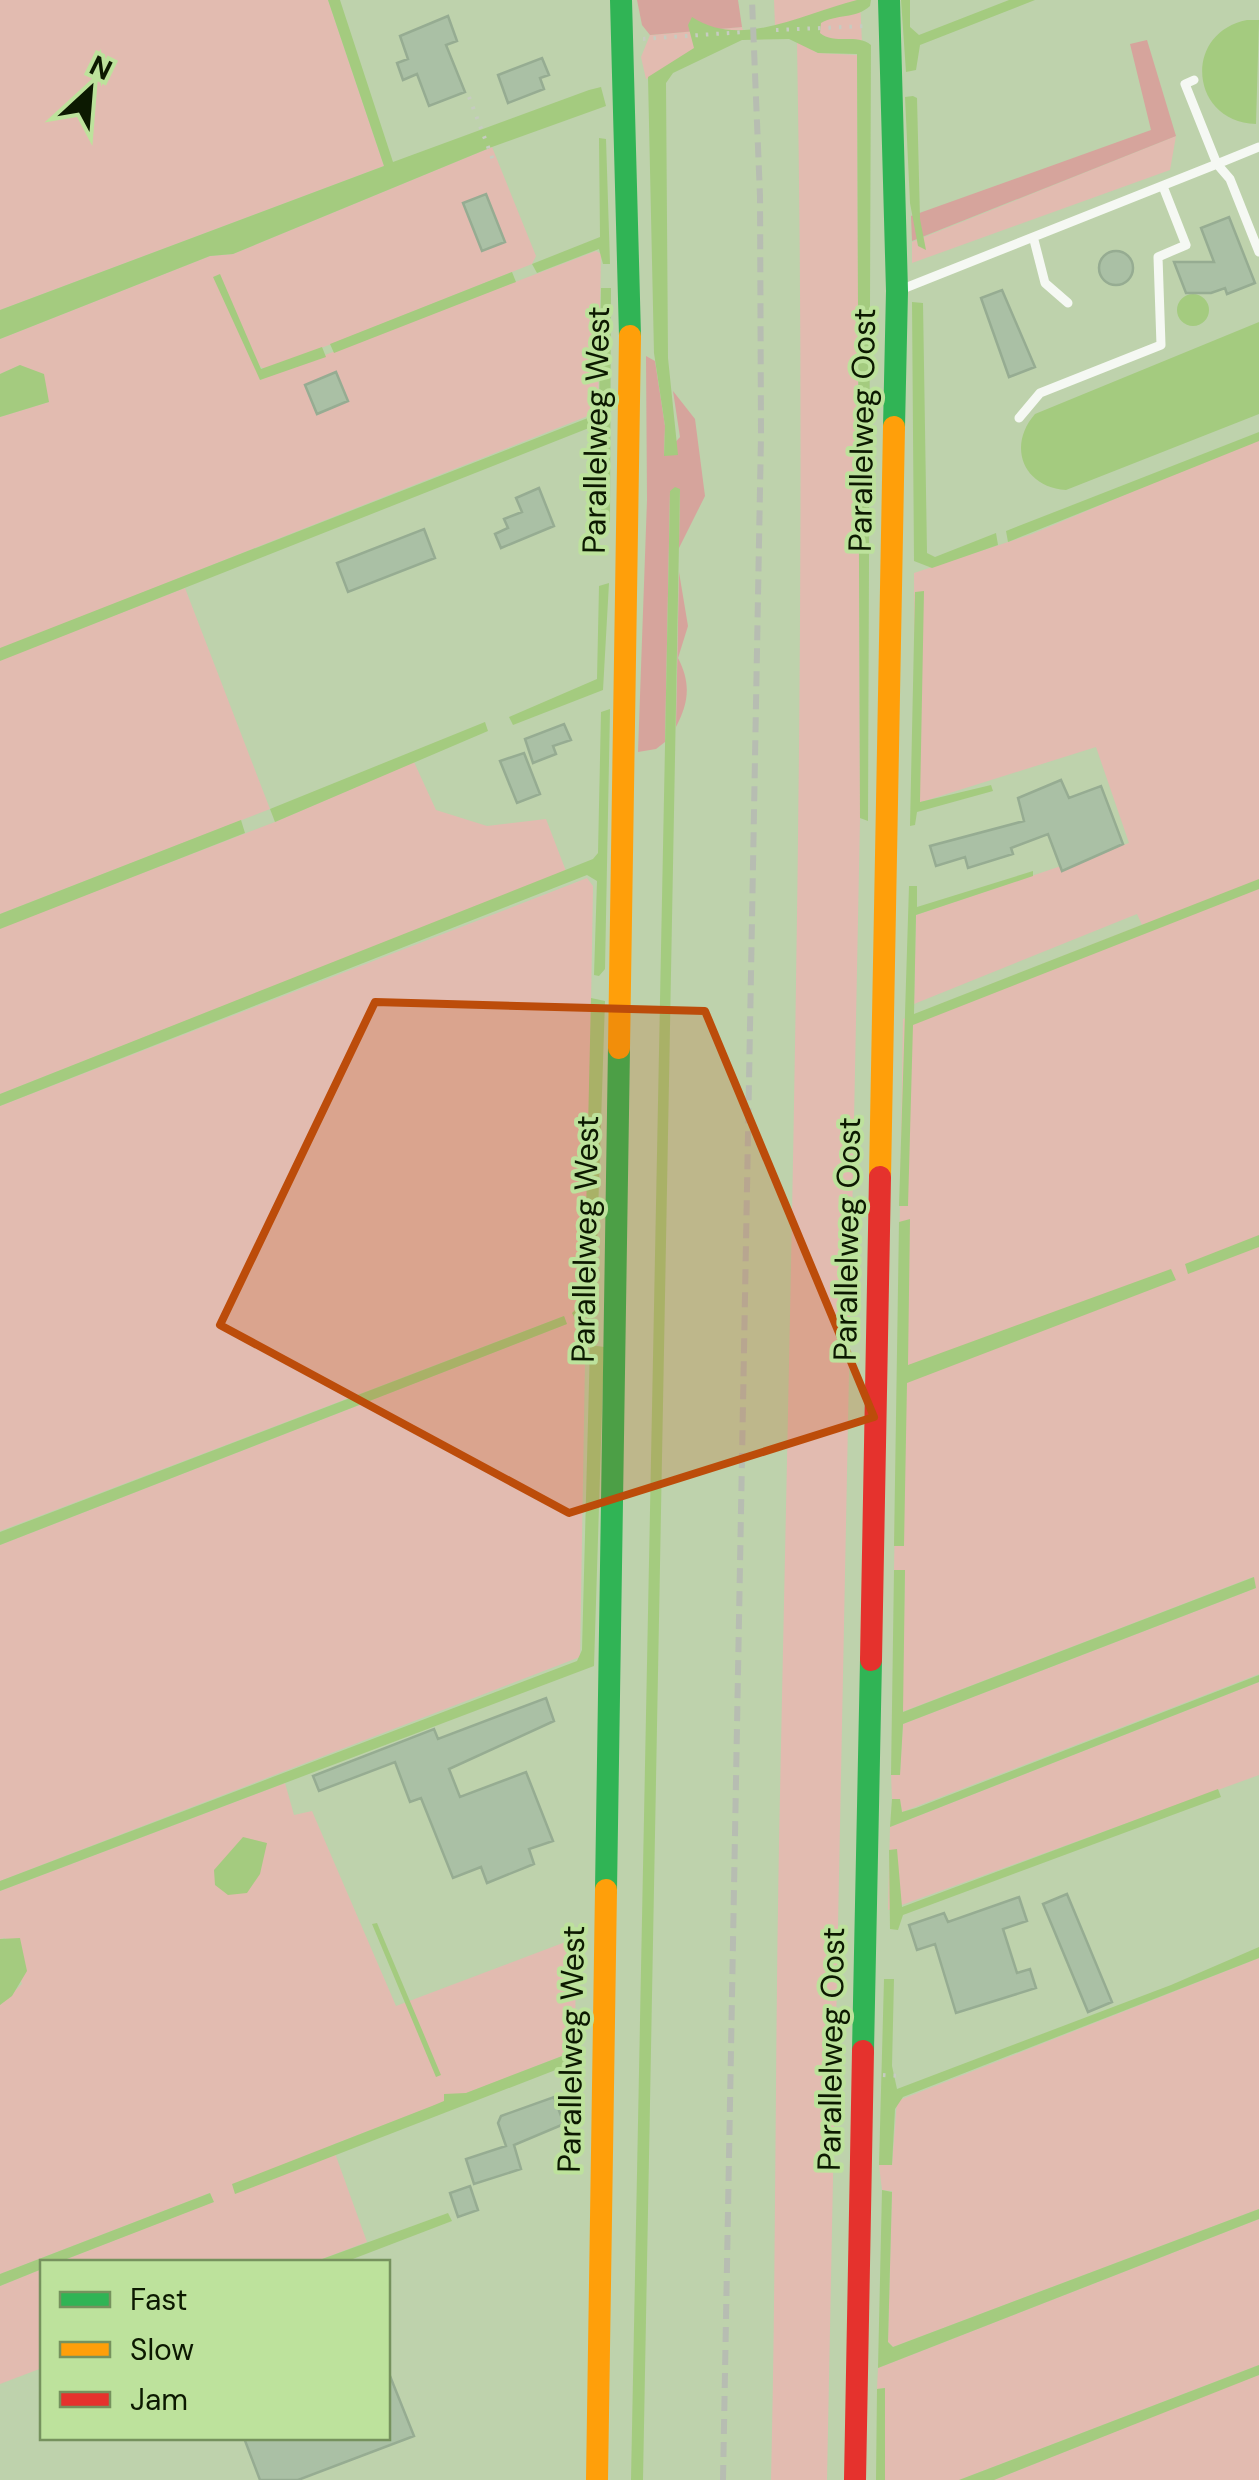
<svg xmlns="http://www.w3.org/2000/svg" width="1259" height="2480" viewBox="0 0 1259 2480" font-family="'DM Sans',sans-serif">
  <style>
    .green { fill: #e2bbb0 }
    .forest { fill: #d6a49c }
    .water { fill: #a4cb7f }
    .building { fill: #aac0a5; stroke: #96ac92; stroke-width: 2.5 }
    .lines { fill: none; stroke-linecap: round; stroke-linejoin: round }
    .path { stroke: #c6ccc0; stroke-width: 4; stroke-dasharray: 2.5 8; stroke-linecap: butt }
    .lane { stroke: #f5f8f3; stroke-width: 9 }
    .fast { stroke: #30b455; stroke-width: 22 }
    .slow { stroke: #ff9f0a; stroke-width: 22 }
    .jam { stroke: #e5322d; stroke-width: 22 }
    .rail { stroke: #b7bdb2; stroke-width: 6; stroke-dasharray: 15 8; stroke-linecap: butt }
    .marked { fill: #bc4c0a; fill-opacity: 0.2; stroke: #bc4c0a; stroke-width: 8; stroke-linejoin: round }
    .labels { text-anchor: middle; stroke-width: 8; stroke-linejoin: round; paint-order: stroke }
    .street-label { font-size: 32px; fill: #0c1901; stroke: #bde29c }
  </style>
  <rect width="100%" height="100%" fill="#bed2ac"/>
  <path class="green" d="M0,0H328L384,166L0,310Z
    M774,0H860L862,43L820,44L775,26Z
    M742,27L744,35L646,79L641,57L650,35Z
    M797,42L818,53L857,55L860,819L827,2480H771C776,2268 775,2055 779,1843C791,1243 808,643 797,42Z
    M1176,136L1170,170L912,263V242Z
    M492,147L536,256L532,264L266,370L258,365L220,275L260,380L596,251L601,254L598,412L0,649V417L49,402L20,365L0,374V339L210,256L233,254Z
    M1259,438V1674L902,1812L900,1800L892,1799L891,1775L900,1774L903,1724L1256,1588L1253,1577L902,1712L905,1570H894L903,1019L1147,923L1142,925L1137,914L914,1004L916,915L1129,843L1096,747L915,804L914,573L1032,534Z
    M185,588L270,809L0,914V660Z
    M414,762L436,810L487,826L546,819L566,871L0,1094V928L275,822Z
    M587,878L593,886L580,1657L0,1881V1545L567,1324L564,1316L0,1531V1106Z
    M1259,1682V1775L888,1910L890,1827Z
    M285,1783L294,1815L312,1811L396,2006L576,1938L575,2051L332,2145L367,2242L314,2262H59L213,2202L210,2193L0,2274V2005L22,1984L5,1938L0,1939V1891Z
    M1259,1958V2209L893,2347L888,2342L892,2191L882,2190L879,2165H892L897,2101Z
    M1259,2219V2365L959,2480H885V2388L877,2389L878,2368Z
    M42,2269V2368L0,2384V2286Z
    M1259,2375V2480H994L1226,2387Z"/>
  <path class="forest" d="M637,0H738L742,27L650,35L642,25Z
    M1147,40L1176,136L912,241L911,216L1151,130L1130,44Z
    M646,356L655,361L665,426L664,455L680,437L673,391L695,419L705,496L679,548L680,489L670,491L665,742L656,749L638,752L647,500Z
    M679,572L688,626L678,658C691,683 689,702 676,727Z"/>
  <path class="water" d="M328,0H340L393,162L589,90L601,87L606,106L492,147L233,254L210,256L0,339V310L384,166Z
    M857,0H871L870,6C856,19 836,14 821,23L820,33C834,45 857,33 871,45L868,821L860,818L857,54L818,53L789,39L742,40L673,73L666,83L668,358L678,455L664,456L665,426L654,353L648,77L694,48L688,25L692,17C741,50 807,12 857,0Z
    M901,0H910V27L919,35L1009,0H1035L920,45L916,70L906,72Z
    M1247,20H1259L1256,124C1190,122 1182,33 1247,20Z
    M913,96L917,98L920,219L926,250L918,246L910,203L905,97Z
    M599,138L606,139L610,264H603L599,249L537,273L532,264L600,237Z
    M512,272L516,282L334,353L330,344Z
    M220,274L261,369L322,347L326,357L260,380L213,277Z
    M601,288H611L610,522L601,525V430L594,426L0,661V648L593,416L599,406Z
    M1177 310a16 16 0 1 1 32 0a16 16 0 1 1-32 0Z
    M912,302L923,303L927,553L935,557L996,533L998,545L932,568L914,561Z
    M1259,322V414L1066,490C1023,487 1007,446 1035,414Z
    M20,365L44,374L49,402L0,417V374Z
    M1259,432V441L1008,542L1006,531Z
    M675,487L680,489L643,2480H631L670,491Z
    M609,583L603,690L513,725L509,717L597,679L599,586Z
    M924,591L920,802L991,785L993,791L917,812L915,825L910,826L915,592Z
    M610,709L605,969L599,976L594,975L597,881L587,875L0,1106V1094L593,859L598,853L601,712Z
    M485,722L488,731L275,822L270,809Z
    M241,820L245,833L0,929V914Z
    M1033,871V876L916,915L914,1014L1259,879V889L913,1025L908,1206H899L909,886H917V907Z
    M591,998L605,1001L595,1305L593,1313L576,1321L572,1313L584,1301Z
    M910,1219L908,1365L1171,1269L1176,1280L907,1383L904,1546H894L899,1222Z
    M1259,1235V1247L1188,1274L1185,1264Z
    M564,1316L567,1324L0,1545V1532Z
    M590,1345L604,1347L594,1666L0,1891V1881L577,1661L582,1650Z
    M894,1570H905L903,1712L1254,1577L1256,1588L903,1724L900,1775H891Z
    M1259,1675V1682L890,1827L892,1799H900L902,1812L916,1808Z
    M1218,1789L1221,1797L903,1915L898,1930L890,1929L889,1850L897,1849L902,1907Z
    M243,1837L267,1843L260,1874L247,1893L228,1895L215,1885L214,1870Z
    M377,1923L441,2075L436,2077L372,1924Z
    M20,1938L27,1971L12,1996L0,2005V1939Z
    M1259,1947V1958L903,2097L895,2109L892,2165H879L884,1979H894L892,2066L897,2089L1171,1985Z
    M570,2053L571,2064L235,2194L232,2184L432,2106L444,2101V2094L466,2093Z
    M882,2190L892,2192L888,2342L893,2347L1259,2209V2219L878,2368Z
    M210,2193L214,2202L59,2262H42V2269L0,2286V2274Z
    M448,2213L452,2221L345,2262H314Z
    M1259,2365V2375L994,2480H959Z
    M885,2388V2480H876L877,2389Z"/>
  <path class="building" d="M448,16L457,41L446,45L465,92L429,106L417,74L403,80L397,63L408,59L400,36Z
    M542,58L549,75L540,78L544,89L508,103L498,75Z
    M486,194L505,242L482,251L463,203Z
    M1229,217L1255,283L1227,294L1225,288L1211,293H1186L1174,262H1214L1201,228Z
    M1099 268a17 17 0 1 1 34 0a17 17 0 1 1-34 0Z
    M1002,290L1035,367L1009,377L981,298Z
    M336,372L348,401L317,414L305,385Z
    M539,488L554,526L501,548L495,534L508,528L504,519L522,512L516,498Z
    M424,529L435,558L348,592L337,563Z
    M564,724L571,740L553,746L556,754L533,763L525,739Z
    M524,753L540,794L517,803L500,761Z
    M1061,780L1069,798L1101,786L1123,844L1062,871L1048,834L1011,848L1013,854L968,868L965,857L936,866L930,846L1024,821L1018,798Z
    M546,1698L554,1721L449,1769L460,1797L526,1772L553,1841L529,1849L534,1864L487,1883L481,1867L453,1878L421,1798L410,1802L395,1762L319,1791L313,1776L434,1729L438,1739Z
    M1067,1894L1112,2002L1088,2012L1043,1904Z
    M1019,1897L1027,1921L1003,1929L1017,1973L1030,1969L1036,1988L956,2013L935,1944L917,1950L909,1925L944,1913L948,1922Z
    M554,2097L564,2124L514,2145L521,2169L474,2184L466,2159L506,2146L498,2123L501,2116Z
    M470,2186L478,2210L458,2217L450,2193Z
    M388,2371L414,2436L298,2480H260L244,2438H388Z"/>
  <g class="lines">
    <path class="path" d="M776,30L866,26
      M643,39L743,32
      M469,97L495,165
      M883,2075L902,2076"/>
    <path class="lane" d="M1259,147L1217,164L1230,179L1259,252
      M1034,240L1045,283L1068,303
      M900,290L1217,164L1185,84L1194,80
      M1019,418L1040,393L1161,345L1158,257L1186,245L1164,189"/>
    <path class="fast" d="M621,0L630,336
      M889,0L897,291L894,427
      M606,1890L619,1048
      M863,2051L871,1660"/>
    <path class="slow" d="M619,1048L630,336
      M880,1177L894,427
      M597,2480L606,1890"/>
    <path class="jam" d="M871,1660L880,1177
      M855,2480L863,2051"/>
    <path class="rail" d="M723,2480L761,435L760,196L752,0"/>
  </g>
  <path class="marked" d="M375,1002L705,1011L874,1417L569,1513L220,1325Z"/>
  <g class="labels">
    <g class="street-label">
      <text transform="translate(596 430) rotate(-89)" y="11">Parallelweg West</text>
      <text transform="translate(862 430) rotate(-89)" y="11">Parallelweg Oost</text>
      <text transform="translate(585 1239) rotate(-89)" y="11">Parallelweg West</text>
      <text transform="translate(847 1239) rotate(-89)" y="11">Parallelweg Oost</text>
      <text transform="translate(571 2049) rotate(-89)" y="11">Parallelweg West</text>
      <text transform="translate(831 2049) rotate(-89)" y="11">Parallelweg Oost</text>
    </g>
  </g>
  <rect x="40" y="2260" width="350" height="180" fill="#bde29c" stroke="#76925e" stroke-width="2.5"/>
  <rect x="60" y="2292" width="50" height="15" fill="#30b455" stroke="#76925e" stroke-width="2.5"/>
  <text x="130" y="2310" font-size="30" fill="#0c1901">Fast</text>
  <rect x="60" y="2342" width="50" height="15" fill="#ff9f0a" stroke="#76925e" stroke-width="2.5"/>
  <text x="130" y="2360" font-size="30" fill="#0c1901">Slow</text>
  <rect x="60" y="2392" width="50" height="15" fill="#e5322d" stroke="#76925e" stroke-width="2.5"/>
  <text x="130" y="2410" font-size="30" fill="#0c1901">Jam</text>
  <g transform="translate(90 90) rotate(26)" stroke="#bde29c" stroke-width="8" paint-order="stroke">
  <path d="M0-8L18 38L0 25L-18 38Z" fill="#0c1901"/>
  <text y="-15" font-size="28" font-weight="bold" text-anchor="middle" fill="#0c1901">N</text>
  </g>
</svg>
